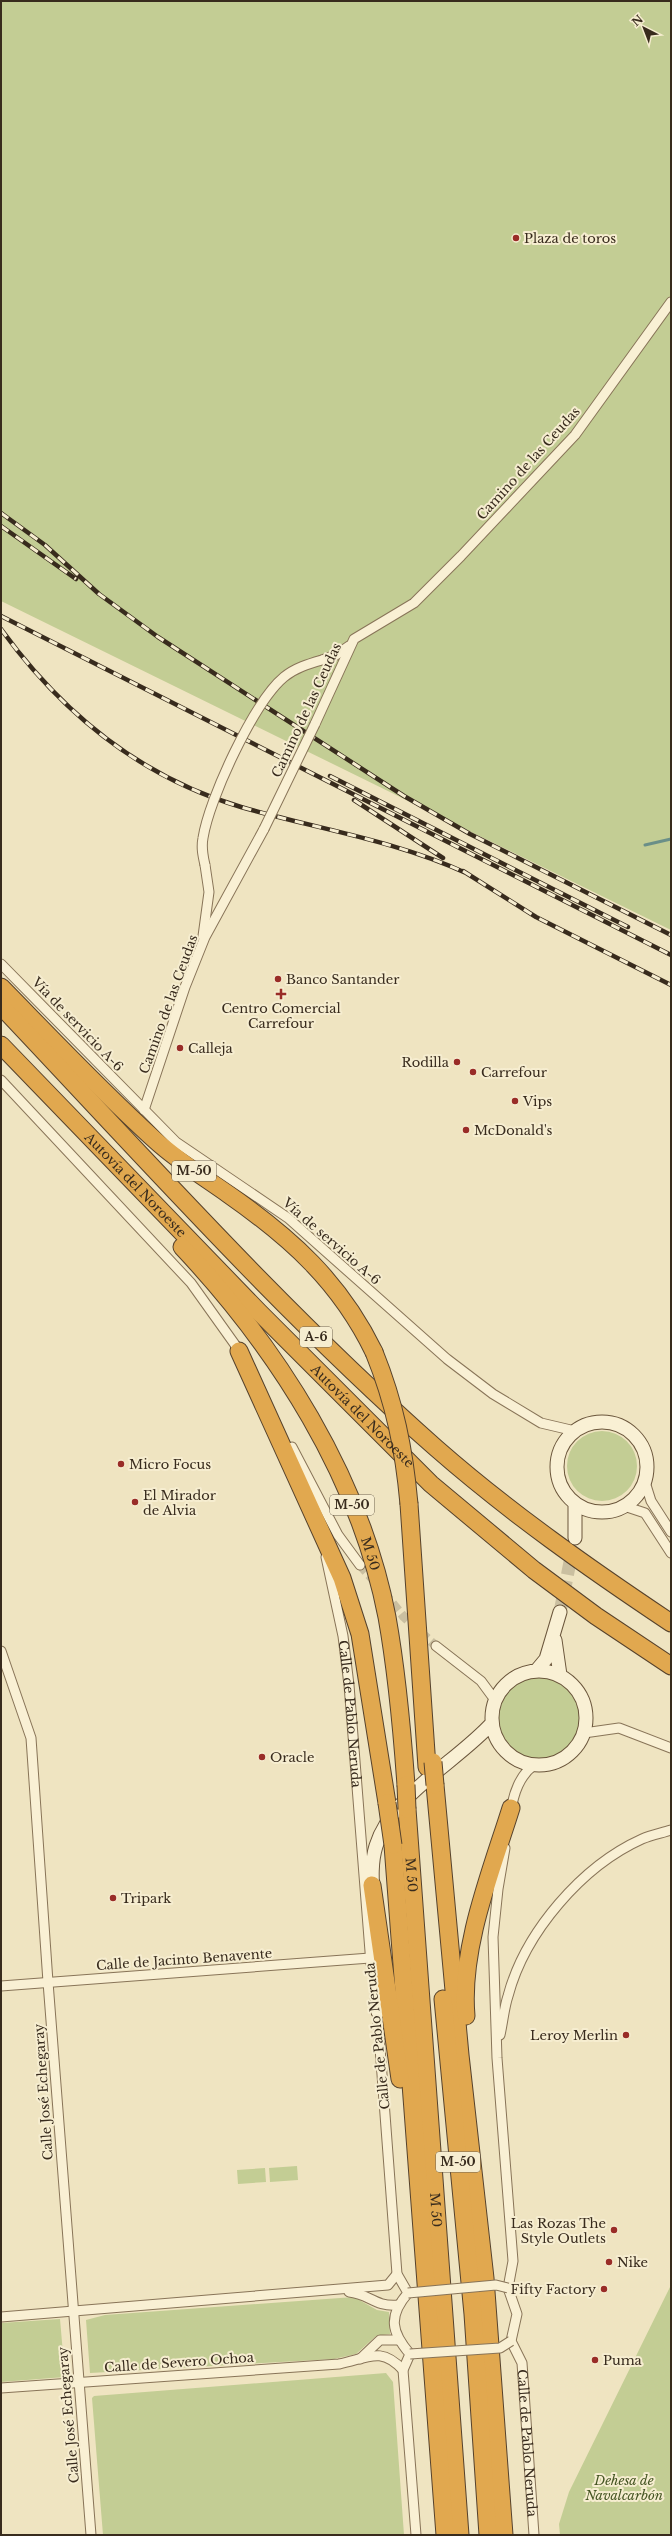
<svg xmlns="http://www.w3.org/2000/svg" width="672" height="2536" viewBox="0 0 672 2536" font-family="'Libre Baskerville',serif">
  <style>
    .green { fill: #c3cd94 }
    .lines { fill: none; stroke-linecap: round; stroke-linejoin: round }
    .stream { stroke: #6a8f88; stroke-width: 3 }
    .street-tunnel { stroke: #cabfa0; stroke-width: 9; stroke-dasharray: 9 4.5; stroke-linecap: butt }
    .secondary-tunnel { stroke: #cabfa0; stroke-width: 13; stroke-dasharray: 13 6; stroke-linecap: butt }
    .street-casing { stroke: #887458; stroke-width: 11 }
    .secondary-casing { stroke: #6a553b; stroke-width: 15 }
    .highway-casing { stroke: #56422c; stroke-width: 19 }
    .street { stroke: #f9f0d4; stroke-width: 9 }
    .secondary { stroke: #f9f0d4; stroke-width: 13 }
    .highway { stroke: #e1a84f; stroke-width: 17 }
    .rail-casing { stroke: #382b1d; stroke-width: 4.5 }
    .rail { stroke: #f6edd0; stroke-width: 3; stroke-dasharray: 9; stroke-linecap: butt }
    .street-bridge-casing { stroke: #887458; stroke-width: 11; stroke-linecap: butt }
    .highway-bridge-casing { stroke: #56422c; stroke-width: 19; stroke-linecap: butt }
    .street-bridge { stroke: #f9f0d4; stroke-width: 9 }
    .highway-bridge { stroke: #e1a84f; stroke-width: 17 }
    .poi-dot { fill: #992c27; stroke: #f6edd0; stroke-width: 1.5 }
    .labels { text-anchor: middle; stroke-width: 4; stroke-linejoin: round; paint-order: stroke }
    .shield { fill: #f6edd0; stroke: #716553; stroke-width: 1 }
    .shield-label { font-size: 12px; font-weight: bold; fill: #382b1d }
    .poi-label { font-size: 13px; fill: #382b1d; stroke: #f6edd0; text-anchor: start }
    .street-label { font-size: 13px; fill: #382b1d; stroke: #f6edd0 }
    .park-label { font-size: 13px; font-style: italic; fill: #455523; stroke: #f6edd0 }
  </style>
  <rect width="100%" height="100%" fill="#efe4c1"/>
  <path class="green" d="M1,1H671V930L1,601Z
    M567 1466a35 35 0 1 1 70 0a35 35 0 1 1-70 0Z
    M499 1718a41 41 0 1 1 82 0a41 41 0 1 1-82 0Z
    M297,2166L298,2180L270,2182L269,2168Z
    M265,2168L266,2182L238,2184L237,2170Z
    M671,2285V2535H560L559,2524L569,2492Z
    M354,2297L377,2310L389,2312L390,2334L376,2336L356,2354L334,2359L90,2373L86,2320L105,2315Z
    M60,2319L65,2377L1,2382V2323Z
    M386,2373L393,2382L404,2535H103L92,2398L94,2396Z"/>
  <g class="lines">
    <path class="stream" d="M645,845L671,839"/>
    <path class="street-tunnel" d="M360,1565L375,1582
      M384,1593L404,1617L436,1646"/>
    <path class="secondary-tunnel" d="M560,1612L573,1547"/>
    <defs>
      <g id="street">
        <path d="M322,660L336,655L349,646"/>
        <path d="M315,724L354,639L414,603L461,556L575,435L671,302"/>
        <path d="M203,936L209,892L205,865"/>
        <path d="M1,964L176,1142L288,1218L447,1359L493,1394L541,1423L575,1431"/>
        <path d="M1,1080L191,1283L241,1353"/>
        <path d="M144,1110L185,987L205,937L264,829"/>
        <path d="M292,1447L338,1535L360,1565"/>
        <path d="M645,1482L651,1501L671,1532"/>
        <path d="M624,1506L645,1513L671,1553"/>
        <path id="s1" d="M326,1557L343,1636L349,1685L371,1964"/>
        <path d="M436,1646L481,1681L495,1700"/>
        <path d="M1,1651L31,1738L48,1982L91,2535"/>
        <path d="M584,1733L619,1728L671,1748"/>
        <path d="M511,1812C513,1794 520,1775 534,1765"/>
        <path id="s2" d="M505,1848L498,1889L493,1937L497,2058L513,2261L508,2288L517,2314L511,2341L522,2363L534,2535"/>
        <path d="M1,1986L370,1958"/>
        <path d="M377,2008L397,2274L408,2293C388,2316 391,2332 410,2354L403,2370L416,2535"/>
        <path d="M500,2035C503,2022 504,2008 508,1996C525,1932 582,1866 642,1839C651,1835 662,1833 671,1830"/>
        <path d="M349,2292C370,2294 374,2307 398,2305"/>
        <path d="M1,2317L388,2285L397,2274"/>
        <path d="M360,2359L380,2340H398"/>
        <path d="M1,2388L339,2364C368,2358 381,2346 403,2370"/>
      </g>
      <path id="secondary" d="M557 1467a45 45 0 1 1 90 0a45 45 0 1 1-90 0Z
        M575,1538V1503
        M555,1640L560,1675
        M492 1718a47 47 0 1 1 94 0a47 47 0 1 1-94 0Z
        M536,1671L546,1659L560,1612
        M373,1895C372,1879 371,1862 376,1846C392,1794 457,1762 492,1723
        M375,1956L378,2012"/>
      <g id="highway">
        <path d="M1,987C51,1038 102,1092 155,1140C178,1161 204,1177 228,1194C291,1238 340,1282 374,1352"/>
        <path d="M1,1006C143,1156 281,1311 436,1448C509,1512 590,1569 671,1623"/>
        <path id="s3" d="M1,1045L259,1312L431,1484L534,1570L596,1616L671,1666"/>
        <path id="s4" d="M182,1247C278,1349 360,1477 387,1617C397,1673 402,1729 406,1785"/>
        <path d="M239,1351L342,1578L360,1634L387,1803"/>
        <path d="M409,1504L427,1767"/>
        <path d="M435,1785L460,2055L485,2278L504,2535"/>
        <path id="s5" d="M407,1809L460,2535"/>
        <path d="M393,1845L445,2535"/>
        <path d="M372,1885L400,2079"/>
        <path d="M443,1999L473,2314L488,2535"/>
        <path d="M466,2016C460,1948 491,1872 511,1808"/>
      </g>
    </defs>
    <use href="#street" class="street-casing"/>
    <use href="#secondary" class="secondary-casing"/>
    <use href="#highway" class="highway-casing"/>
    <use href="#street" class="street"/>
    <use href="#secondary" class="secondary"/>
    <use href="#highway" class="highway"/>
    <defs>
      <path id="rail" d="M1,513L45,545L99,594L158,637L404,796L470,834L671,935
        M1,526L76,579
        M1,616L671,955
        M1,629C62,713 140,777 241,807C317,829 394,840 466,873
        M330,776L628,927
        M354,800L443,858
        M463,871L536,917L671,985"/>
    </defs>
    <use href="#rail" class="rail-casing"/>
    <use href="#rail" class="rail"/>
    <defs>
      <path id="street-bridge" d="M264,829L315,724
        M205,865C203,856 201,848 203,838C209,799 254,702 284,677C295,668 308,664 322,660
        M408,2293L496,2285L508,2288
        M410,2354L500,2348L511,2341"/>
      <path id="highway-bridge" d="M374,1352C395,1404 404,1449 409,1504
        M433,1762L435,1785
        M406,1785L407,1809
        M387,1803L393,1845"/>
    </defs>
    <use href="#street-bridge" class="street-bridge-casing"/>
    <use href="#highway-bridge" class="highway-bridge-casing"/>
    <use href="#street-bridge" class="street-bridge"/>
    <use href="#highway-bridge" class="highway-bridge"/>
  </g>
  <g class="poi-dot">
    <circle cx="516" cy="238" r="4"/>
    <circle cx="278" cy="979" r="4"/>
    <path d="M279 988h4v4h4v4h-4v4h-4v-4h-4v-4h4z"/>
    <circle cx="180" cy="1048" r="4"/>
    <circle cx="457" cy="1062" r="4"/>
    <circle cx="473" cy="1072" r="4"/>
    <circle cx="515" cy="1101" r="4"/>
    <circle cx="466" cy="1130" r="4"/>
    <circle cx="121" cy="1464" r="4"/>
    <circle cx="135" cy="1502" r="4"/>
    <circle cx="262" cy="1757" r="4"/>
    <circle cx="113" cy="1898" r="4"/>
    <circle cx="626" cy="2035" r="4"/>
    <circle cx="614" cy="2230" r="4"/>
    <circle cx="609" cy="2262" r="4"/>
    <circle cx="604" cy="2289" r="4"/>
    <circle cx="595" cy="2360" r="4"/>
  </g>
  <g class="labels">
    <g class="shield">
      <rect x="172" y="1161" width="44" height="20" rx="3"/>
      <rect x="300" y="1327" width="32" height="20" rx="3"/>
      <rect x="330" y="1495" width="44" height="20" rx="3"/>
      <rect x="436" y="2152" width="44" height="20" rx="3"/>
    </g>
    <g class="shield-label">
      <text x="194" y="1175">M-50</text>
      <text x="316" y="1341">A-6</text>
      <text x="352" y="1509">M-50</text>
      <text x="458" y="2166">M-50</text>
    </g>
    <g class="poi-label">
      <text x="524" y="243">Plaza de toros</text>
      <text x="286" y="984">Banco Santander</text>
      <text x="281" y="1013" text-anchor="middle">Centro Comercial<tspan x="281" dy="15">Carrefour</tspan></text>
      <text x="188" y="1053">Calleja</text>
      <text x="449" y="1067" text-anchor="end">Rodilla</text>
      <text x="481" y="1077">Carrefour</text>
      <text x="523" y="1106">Vips</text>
      <text x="474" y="1135">McDonald's</text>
      <text x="129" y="1469">Micro Focus</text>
      <text x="143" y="1500">El Mirador<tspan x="143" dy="15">de Alvia</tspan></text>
      <text x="270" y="1762">Oracle</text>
      <text x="121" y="1903">Tripark</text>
      <text x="618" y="2040" text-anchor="end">Leroy Merlin</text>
      <text x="606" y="2228" text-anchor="end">Las Rozas The<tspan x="606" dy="15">Style Outlets</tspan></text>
      <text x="617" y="2267">Nike</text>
      <text x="596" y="2294" text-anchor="end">Fifty Factory</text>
      <text x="603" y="2365">Puma</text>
    </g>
    <g class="street-label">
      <text transform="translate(528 463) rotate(-48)" y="5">Camino de las Ceudas</text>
      <text transform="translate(306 710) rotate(-65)" y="5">Camino de las Ceudas</text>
      <text transform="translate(168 1004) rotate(-70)" y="5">Camino de las Ceudas</text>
      <text transform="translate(78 1024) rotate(46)" y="5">Vía de servicio A-6</text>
      <text dy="5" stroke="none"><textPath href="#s3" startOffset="194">Autovía del Noroeste</textPath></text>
      <text transform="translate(332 1241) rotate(41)" y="5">Vía de servicio A-6</text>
      <text dy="5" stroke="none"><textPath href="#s3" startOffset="518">Autovía del Noroeste</textPath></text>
      <text dy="5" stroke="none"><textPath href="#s4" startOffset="363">M 50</textPath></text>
      <text dy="5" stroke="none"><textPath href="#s1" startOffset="159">Calle de Pablo Neruda</textPath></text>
      <text dy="5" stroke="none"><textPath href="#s5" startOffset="66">M 50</textPath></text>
      <text transform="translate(184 1959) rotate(-4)" y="5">Calle de Jacinto Benavente</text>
      <text transform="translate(377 2036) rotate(-96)" y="5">Calle de Pablo Neruda</text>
      <text transform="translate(43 2092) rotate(-94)" y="5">Calle José Echegaray</text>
      <text dy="5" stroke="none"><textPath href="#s5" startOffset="402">M 50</textPath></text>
      <text transform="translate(179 2362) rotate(-4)" y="5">Calle de Severo Ochoa</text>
      <text transform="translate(68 2415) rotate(-95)" y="5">Calle José Echegaray</text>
      <text dy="5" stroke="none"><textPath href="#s2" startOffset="602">Calle de Pablo Neruda</textPath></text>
    </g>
    <g class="park-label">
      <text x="624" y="2485">Dehesa de<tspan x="624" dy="15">Navalcarbón</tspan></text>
    </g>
  </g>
  <rect width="672" height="2536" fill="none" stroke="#382b1d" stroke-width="4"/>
  <g transform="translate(644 28) rotate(318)" stroke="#f6edd0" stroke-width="3" paint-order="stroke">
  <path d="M0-3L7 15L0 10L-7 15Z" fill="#382b1d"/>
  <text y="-6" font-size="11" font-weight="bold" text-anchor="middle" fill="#382b1d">N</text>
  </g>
</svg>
